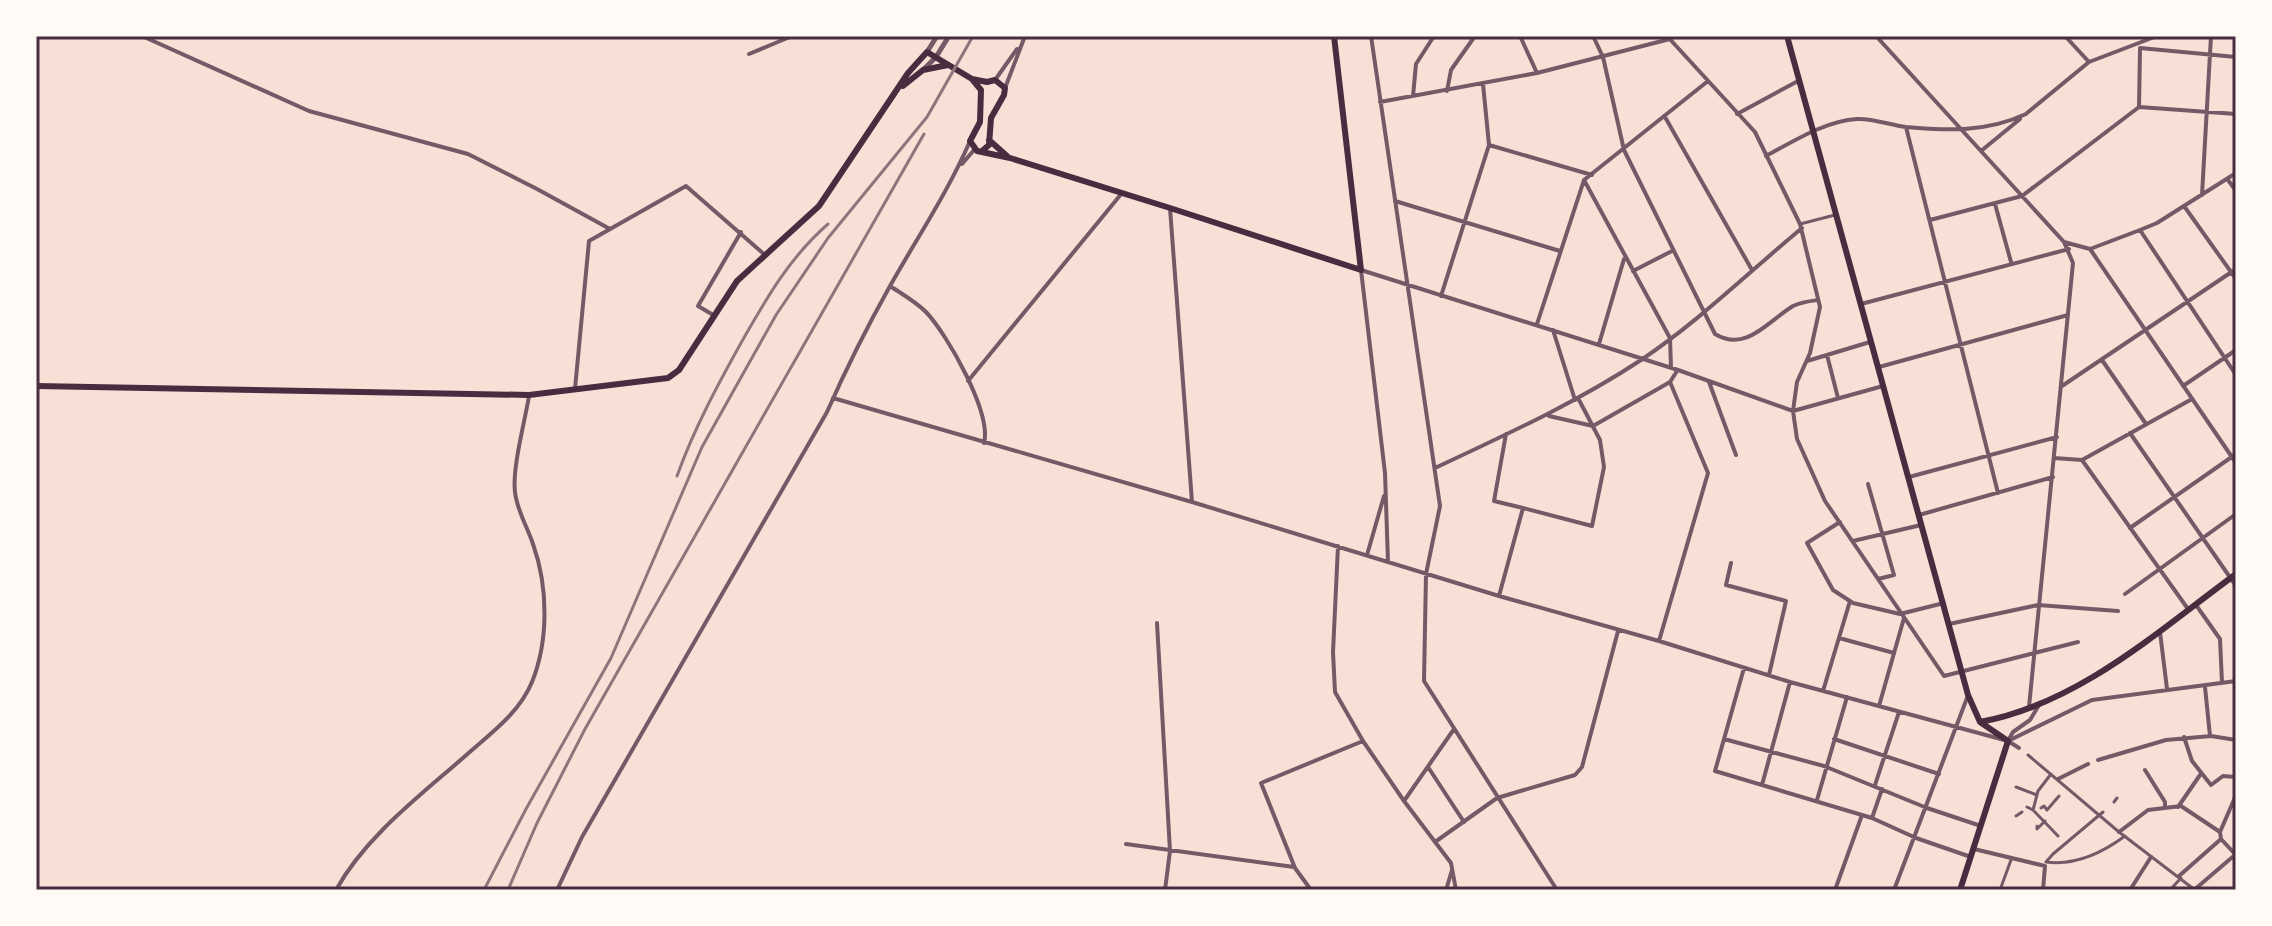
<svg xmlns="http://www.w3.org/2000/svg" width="2272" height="926" viewBox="0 0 2272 926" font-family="'Varela Round',sans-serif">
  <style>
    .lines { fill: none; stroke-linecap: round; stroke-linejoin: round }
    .pedestrian { stroke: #755966; stroke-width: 3 }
    .minor { stroke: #755966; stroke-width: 4 }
    .tertiary { stroke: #755966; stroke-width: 5 }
    .secondary { stroke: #4a2c40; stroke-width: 6 }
    .rail { stroke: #8f747c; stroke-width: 3 }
    .neatline { fill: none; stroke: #4a2c40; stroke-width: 3 }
  </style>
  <rect width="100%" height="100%" fill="#f7e1d7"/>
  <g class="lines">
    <path class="pedestrian" d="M1800,224L1835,215
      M2028,755L2119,832L2195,890
      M2016,787L2037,795
      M2114,802L2117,798
      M2027,807L2033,810L2038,791L2051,774
      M2041,808L2044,806L2047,810L2059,796
      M2033,810L2058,836
      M2016,816L2022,812
      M2037,826V829L2045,821
      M2046,862C2076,866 2102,853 2125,836
      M2046,862L2053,854L2103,812
      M2000,890L2011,860
      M2170,890L2181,878"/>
    <path class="minor" d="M142,36L309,111L468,154L537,189L610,229
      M1371,36L1440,506L1426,574L1424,681L1557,890
      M1520,36L1537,73
      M1593,36L1603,57L1624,150L1715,334C1746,353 1768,321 1793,306C1801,302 1810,301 1818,300
      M1667,36L1755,132L1800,224L1820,307L1810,353L1797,382L1793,411L1797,439L1825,501L1944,676L2078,642
      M1876,36L2064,242L2090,249L2140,230L2157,223L2236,173
      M2065,36L2089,62
      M2140,48L2236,57
      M749,54L792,36
      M995,80L1017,49
      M1005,88L1025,36
      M1447,91L1451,70L1475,36
      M1413,96L1416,64L1434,36
      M1380,102L1537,73L1670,39
      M2139,107L2140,49
      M2027,113L2089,62L2157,36
      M1737,114L1798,81
      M1665,117L1752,270
      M1906,127L1998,493
      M1489,145L1592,175
      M1981,151L2020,119
      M1766,156C1794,141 1825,121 1857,119C1872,118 1890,125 1906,127C1948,131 1987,132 2026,114
      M962,164L974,150
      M1584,180L1670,338L1671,368
      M2228,180L2236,191
      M2202,195L2211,36
      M1395,201L1560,251
      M1995,204L2011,262
      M2184,206L2236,279
      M1170,208L1192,502
      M1930,220L2022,196L2139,107L2236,114
      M2140,230L2236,375
      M2090,249L2236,463
      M1633,271L1672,251
      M890,286C902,294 916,302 926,312C947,334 992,413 984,443
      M1441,296L1489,145L1483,84
      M1861,304L2069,249
      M715,316L698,306L741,232
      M1537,324L1584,180L1708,81
      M1553,330L1575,400
      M1599,344L1624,259
      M1827,355L1838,398
      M2102,360L2146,424
      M1807,361L1870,342
      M1879,367L2068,315
      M968,381L1122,193
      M1709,382L1736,455
      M2062,386L2236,269
      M2183,386L2236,350
      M575,389L589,241L686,186L765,255
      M833,398L1192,502L1499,596L1659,641L1790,682L2008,741L2019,748
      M1549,416L1593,426L1670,382L1677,371
      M2130,433L2236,586
      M1506,434L1494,501L1523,508
      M2054,458L2082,460L2192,399
      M2082,460L2188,609
      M1435,468C1505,435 1576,403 1641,360C1698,322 1749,272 1802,228
      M1909,477L2057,437
      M1868,484L1894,575L1878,579
      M1919,515L2053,477
      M1840,522L1807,543L1833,590L1853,603L1900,614L1944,603
      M2130,528L2236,454
      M1853,541L1921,525
      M1338,546L1333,652L1335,692L1363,741L1404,801L1451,863L1456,890
      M1367,555L1384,496
      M1388,562L1385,473L1361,270L1678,370L1793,411L1883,386
      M1731,563L1726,585L1786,601L1769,675
      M2125,594L2236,514
      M1499,596L1523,508L1592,526L1604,467L1600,440L1578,398
      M2196,605L2220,639L2222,683
      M1157,623L1170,851L1165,890
      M1949,624L2038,605L2118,611
      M2160,632L2167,689
      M1839,638L1894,653
      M1659,641L1708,473L1670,382
      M1744,668L1715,771L1872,818L1916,838L1971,857
      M2205,687L2210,736
      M1823,691L1850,601
      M1879,706L1904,618
      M2029,707L2073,263L2064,242
      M2184,737L2192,761L2211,785L2223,776L2235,777
      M1724,739L1824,766L1927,808L1981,826
      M1834,739L1939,774
      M2009,739L2013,732L2030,720L2039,705
      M2008,741L2092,700L2236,681
      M2098,760L2166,740L2211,736L2236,740
      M1428,767L1464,822
      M2145,770L2165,802V807
      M2058,779L2088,764
      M1762,785L1790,682
      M1875,785L1899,712
      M1817,800L1847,697
      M1404,801L1454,729
      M2178,807L2200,775
      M1872,818L1882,789
      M2119,832L2148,810L2181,806L2220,832
      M2221,839L2235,854
      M1435,842L1497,798L1575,775L1582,767L1618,631
      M1126,844L1294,867
      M1974,849L2045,866L2043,890
      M2179,876L2221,839L2220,832L2236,795
      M336,890C367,834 425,792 472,750C495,730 520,711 532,682C549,640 548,586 533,544C527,526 517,511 515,492C512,468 525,421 529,396
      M557,890L582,837L827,412C846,369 867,327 890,286C917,238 948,192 970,141
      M1311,890L1295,868L1261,783L1363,741
      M1446,890L1452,870
      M1786,890H1787
      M1835,890L1862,815
      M1894,890L1967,698
      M2130,890L2151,857
      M2194,890L2236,854"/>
    <path class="tertiary" d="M927,52L937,36
      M923,70L936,57L949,36"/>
    <path class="secondary" d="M1787,36L1968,695L1980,722L2008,741L1960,890
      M972,79L987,82L995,80L1005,88L1004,95L991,118L989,145L982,151
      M903,86L923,70L948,65
      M989,140L1007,156
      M36,386L529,395L668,378L679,370L737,281L819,206L908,73L927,52L972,79L981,90L980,122L970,141L977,151L1010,158L1170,208L1361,270L1334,36
      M1980,722C2078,704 2157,632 2236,574"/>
    <path class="rail" d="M677,476C694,429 717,386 741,343C766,299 789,258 828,224
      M484,890L526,809L611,658L702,447L776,315L828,238L927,117L973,36
      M508,890L537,823L585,729L924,134"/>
  </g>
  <rect width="2272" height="926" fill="none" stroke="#fffaf5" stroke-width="76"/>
  <rect x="38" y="38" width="2196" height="850" class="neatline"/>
</svg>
